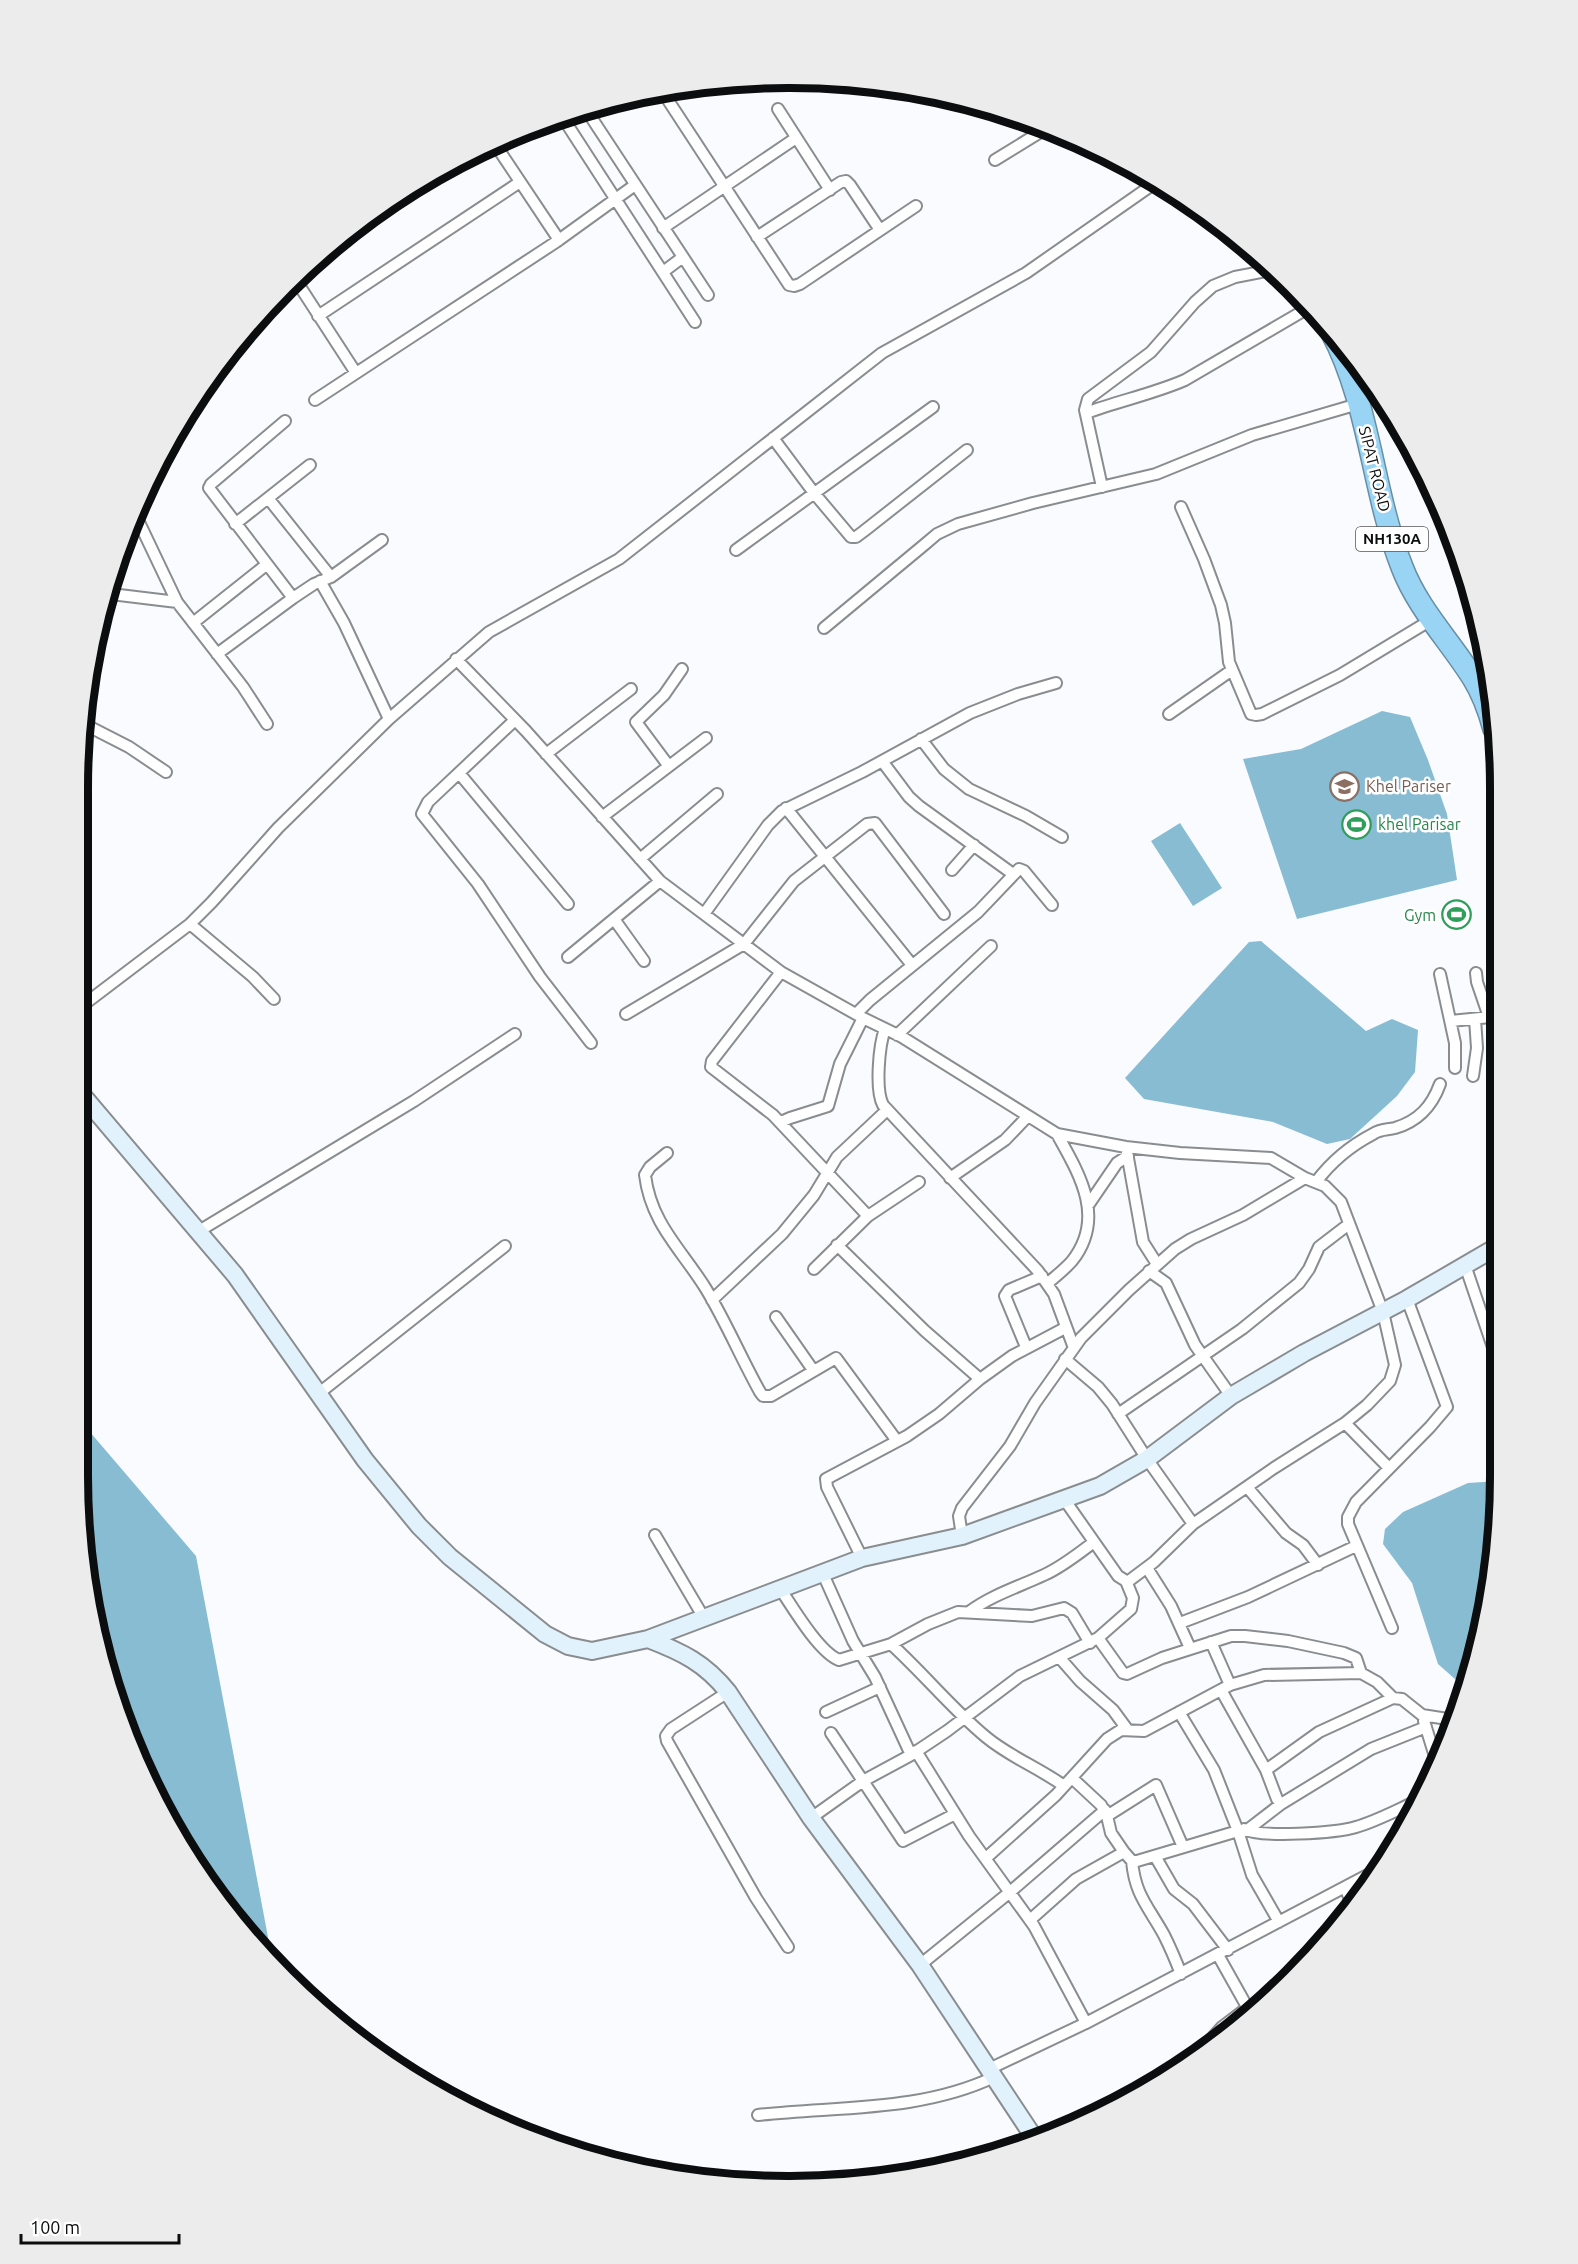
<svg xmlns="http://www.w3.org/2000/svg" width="1578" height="2264" viewBox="0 0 1578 2264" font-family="Ubuntu,sans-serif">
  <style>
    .water { fill: #88bcd3 }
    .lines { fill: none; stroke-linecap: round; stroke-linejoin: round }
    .street-casing { stroke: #8a8d8f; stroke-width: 14 }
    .secondary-casing { stroke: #8a8d8f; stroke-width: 20 }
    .highway-casing { stroke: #688ea4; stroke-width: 24 }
    .street { stroke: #fff; stroke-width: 10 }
    .secondary { stroke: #e1f2fc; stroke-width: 16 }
    .highway { stroke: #9ad4f5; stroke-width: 21 }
    .labels { text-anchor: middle; stroke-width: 5; stroke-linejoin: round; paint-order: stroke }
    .shield { fill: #fff; stroke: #555656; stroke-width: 1.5 }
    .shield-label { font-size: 15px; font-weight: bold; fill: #0c0d0e }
    .street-label { font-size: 16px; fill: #0c0d0e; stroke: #fff }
    .education-label { font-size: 16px; fill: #785e54; stroke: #fff; text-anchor: start }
    .leisure-label { font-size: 16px; fill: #27864d; stroke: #fff; text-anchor: start }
    .rim { fill: none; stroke: #0c0d0e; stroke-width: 8 }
  </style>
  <rect width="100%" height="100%" fill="#f9fbfe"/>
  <path class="water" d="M1382,711L1410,717L1428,760L1447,814L1457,880L1297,919L1243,759L1301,749Z
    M1180,823L1222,888L1193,906L1151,841Z
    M1261,941L1366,1031L1392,1019L1418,1030L1415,1072L1397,1096L1350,1139L1327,1144L1273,1122L1144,1099L1125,1078L1249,942Z
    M78,1418L196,1556L271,1953L198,1870L151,1789L102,1659L78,1475Z
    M1499,1481L1486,1614L1464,1687L1438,1664L1412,1583L1383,1544L1385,1529L1403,1512L1468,1483Z"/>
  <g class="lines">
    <defs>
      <path id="street" d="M662,91L789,285L794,286L800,284L916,206
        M778,109L830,190
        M587,111L708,295
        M563,118L695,322
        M495,144L559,240
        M995,160L1047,128
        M663,228L796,138
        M757,237L841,182L846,181L850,185L880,230
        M663,272L683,257
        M295,279L356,373
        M318,316L520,182
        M315,400L556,242L635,185
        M1086,413C1118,401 1153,394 1185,380L1310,307
        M285,421L211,484L209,488L293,598
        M773,438L814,493L851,537H856L864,531L967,450
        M1102,487L1085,410L1088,399L1151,352L1195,302L1213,286L1235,277L1272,270
        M268,498L331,577
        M1181,507L1204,559L1221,605L1225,623L1229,662L1251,714L1256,715L1262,714L1340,675L1431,620
        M137,518L177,602L243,687L267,724
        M235,524L310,465
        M736,550L933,407
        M320,581L344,623L389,719
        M111,594L177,602
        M193,623L266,565
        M824,628L924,545L937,534L958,524L1033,503L1156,474L1252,435L1358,404
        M217,654L293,598L314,584L331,577L382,540
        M456,659L526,731L660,881L781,972L863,1018L902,1037L1057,1134L1126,1147L1180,1153L1271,1158L1305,1178L1325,1186L1341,1202L1383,1312L1395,1365L1390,1381L1367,1405L1345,1423L1274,1468L1193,1524L1154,1562L1130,1580L1126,1581L1118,1576L1064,1499
        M1169,714L1232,670
        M515,720L428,802L422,814L478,884L540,977L591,1043
        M84,724L129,747L166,772
        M921,739L944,769L969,789L1026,816L1062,837
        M546,754L631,689
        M882,761L909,797L919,806L1013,874
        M668,765L636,722L664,695L682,669
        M459,773L568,904
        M786,808L912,965
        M602,817L706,738
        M640,859L717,794
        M952,870L974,845
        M704,914L768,825L782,811L862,772L970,713L1018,694L1056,683
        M614,919L644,961
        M190,924L253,977L274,999
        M568,957L660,881
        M781,972L712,1061L711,1067L773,1115L868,1216
        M1476,973L1477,982L1489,1017
        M1440,974L1455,1043V1068
        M78,1009L190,924L212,902L278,828L389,719L489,632L619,559L882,353L1026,273L1155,183
        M626,1014L744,944L794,881L867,824L875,823L878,827L944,914
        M856,1014L870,1000L978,912L1019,869L1024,871L1052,905
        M1451,1021L1500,1016
        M885,1029C879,1045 875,1090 883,1105L1038,1271L1054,1294L1074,1348
        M897,1035L991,946
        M1473,1076L1477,1048L1475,1019
        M781,1122L790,1118L828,1106L840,1064L863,1018
        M1126,1147L1143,1242L1157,1264
        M667,1153L650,1167L645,1175C651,1224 682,1250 706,1289C726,1322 741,1358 760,1392L763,1396H771L836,1358L897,1441
        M950,1178L1005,1140L1028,1116
        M1316,1182C1331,1162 1350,1146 1373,1134C1380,1129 1387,1130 1395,1128C1419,1121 1432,1106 1440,1084
        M1089,1204L1117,1163L1128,1156
        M199,1231L414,1101L515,1034
        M837,1245L925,1331L980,1379
        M1465,1265L1500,1368
        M814,1269L868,1216L919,1182
        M1149,1271L1166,1283L1195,1345L1231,1396
        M1048,1283C1056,1276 1065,1269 1072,1261C1106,1218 1080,1175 1057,1134
        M712,1300L782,1234L814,1195L837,1157L887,1110
        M776,1317L813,1370
        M1026,1347L1005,1296L1009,1290L1042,1276
        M1065,1359L1098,1387L1112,1404L1147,1459L1193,1524
        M318,1394L505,1246
        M1118,1414L1242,1329L1299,1283L1309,1269L1319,1247L1349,1224
        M1345,1423L1389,1468
        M1247,1487L1286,1533L1303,1545L1318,1565
        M655,1535L704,1618
        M962,1536L959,1516L962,1508L1010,1446L1035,1403L1081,1338L1129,1290L1175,1249L1191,1239L1243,1215L1305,1178
        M862,1558L827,1487L826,1479L907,1436L939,1414L980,1379L1012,1356L1065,1328
        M1147,1568L1171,1606L1190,1648
        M823,1574L853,1641L875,1677L911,1755
        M781,1590C793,1608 819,1652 839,1660L891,1644L928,1624L958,1612L1032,1616L1064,1608L1072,1613L1090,1643
        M969,1612C992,1595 1018,1587 1044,1575C1062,1567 1078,1554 1094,1542
        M1180,1623L1248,1597L1356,1546
        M1392,1628L1348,1524V1517L1356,1502L1430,1427L1447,1407L1407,1299
        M1098,1638L1123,1673L1127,1674L1162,1658L1231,1636H1245L1288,1641L1344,1653L1356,1658L1361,1673
        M1211,1642L1230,1685
        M891,1644C924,1674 953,1710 986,1737C1010,1757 1039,1768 1064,1786
        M1059,1657L1080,1681L1113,1710L1127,1729
        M1221,1690L1266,1770L1277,1799L1281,1804L1371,1749L1426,1727
        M728,1692L671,1729L666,1736L667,1741L756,1898L788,1947
        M826,1712L880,1687
        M1179,1712L1214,1770L1238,1831L1252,1875L1279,1922
        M1424,1721L1437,1763
        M831,1733L903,1841L955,1814
        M916,1751L969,1836L1034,1926L1086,2023
        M1266,1770L1319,1732L1393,1698L1402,1699L1422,1715L1454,1720
        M1072,1778L1101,1805L1107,1816L1111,1833L1124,1852L1132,1861H1137L1238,1831H1246L1281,1804
        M1107,1816L1156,1785L1183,1847
        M811,1818L863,1781L911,1755L947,1731L1020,1676L1098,1638L1131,1609L1133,1598L1126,1581
        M1244,1829C1261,1838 1336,1833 1356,1827C1377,1821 1397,1810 1417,1801
        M1155,1856L1174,1889L1193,1904L1228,1950
        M986,1858L1056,1795L1107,1739L1121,1730L1144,1731L1230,1685L1264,1675L1361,1673L1377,1682L1393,1698
        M1132,1861C1135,1895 1148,1906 1164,1935C1170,1947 1176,1961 1181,1974
        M1345,1887L1352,1904
        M1030,1920L1076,1879L1124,1852
        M1218,1955L1250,2012
        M920,1965L1010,1892L1105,1810
        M1195,2057L1222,2027L1247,2008
        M989,2069L1086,2023L1381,1868
        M758,2115C838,2106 920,2112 994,2077"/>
      <path id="secondary" d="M78,1090L235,1275L365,1460L419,1526L450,1557L545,1634L568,1646L592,1651L648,1639L862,1558L962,1536L1100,1486L1147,1459L1231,1396L1304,1353L1407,1299L1500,1245
        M648,1639C682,1652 705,1663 728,1692L811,1818L920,1965L1033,2136"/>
      <path id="highway" d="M1331,331C1370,404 1372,491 1402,567C1418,609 1450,641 1473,678C1483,694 1489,711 1494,729"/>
    </defs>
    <use href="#street" class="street-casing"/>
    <use href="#secondary" class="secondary-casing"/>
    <use href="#highway" class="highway-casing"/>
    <use href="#street" class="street"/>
    <use href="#secondary" class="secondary"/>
    <use href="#highway" class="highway"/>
  </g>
  <defs>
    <symbol id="university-ring" viewBox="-11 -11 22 22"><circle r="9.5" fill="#fff" stroke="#8d6e63" stroke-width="1.5"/><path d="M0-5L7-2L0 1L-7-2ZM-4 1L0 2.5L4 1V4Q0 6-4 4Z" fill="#8d6e63"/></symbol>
    <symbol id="stadium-ring" viewBox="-11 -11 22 22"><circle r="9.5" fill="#fff" stroke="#2e9e5b" stroke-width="1.5"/><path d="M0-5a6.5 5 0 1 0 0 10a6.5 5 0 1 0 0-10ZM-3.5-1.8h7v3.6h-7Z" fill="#2e9e5b"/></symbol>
  </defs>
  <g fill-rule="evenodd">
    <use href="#university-ring" x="1328" y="770" width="33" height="33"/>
    <use href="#stadium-ring" x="1340" y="808" width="33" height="33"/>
    <use href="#stadium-ring" x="1440" y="898" width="33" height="33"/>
  </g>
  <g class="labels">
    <rect class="shield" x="1356" y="527" width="72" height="24" rx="4.5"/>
    <g class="shield-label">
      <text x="1392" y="544">NH130A</text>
    </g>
    <g class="street-label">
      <text transform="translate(1375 469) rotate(76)" y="6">SIPAT ROAD</text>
    </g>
    <g class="education-label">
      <text x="1366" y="792">Khel Pariser</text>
    </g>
    <g class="leisure-label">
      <text x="1378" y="830">khel Parisar</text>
      <text x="1436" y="921" text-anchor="end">Gym</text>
    </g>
  </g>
  <path d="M0 0H1578V2264H0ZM788 88H790A700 700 0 0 1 1490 788V1476A700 700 0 0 1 790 2176H788A700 700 0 0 1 88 1476V788A700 700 0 0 1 788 88Z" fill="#ececec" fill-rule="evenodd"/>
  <path class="rim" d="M788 88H790A700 700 0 0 1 1490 788V1476A700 700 0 0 1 790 2176H788A700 700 0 0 1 88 1476V788A700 700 0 0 1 788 88Z"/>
  <path d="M21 2234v9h158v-9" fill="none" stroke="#0c0d0e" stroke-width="3"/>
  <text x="30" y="2234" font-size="18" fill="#0c0d0e" stroke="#ffffff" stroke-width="4.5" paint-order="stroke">100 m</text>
</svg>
